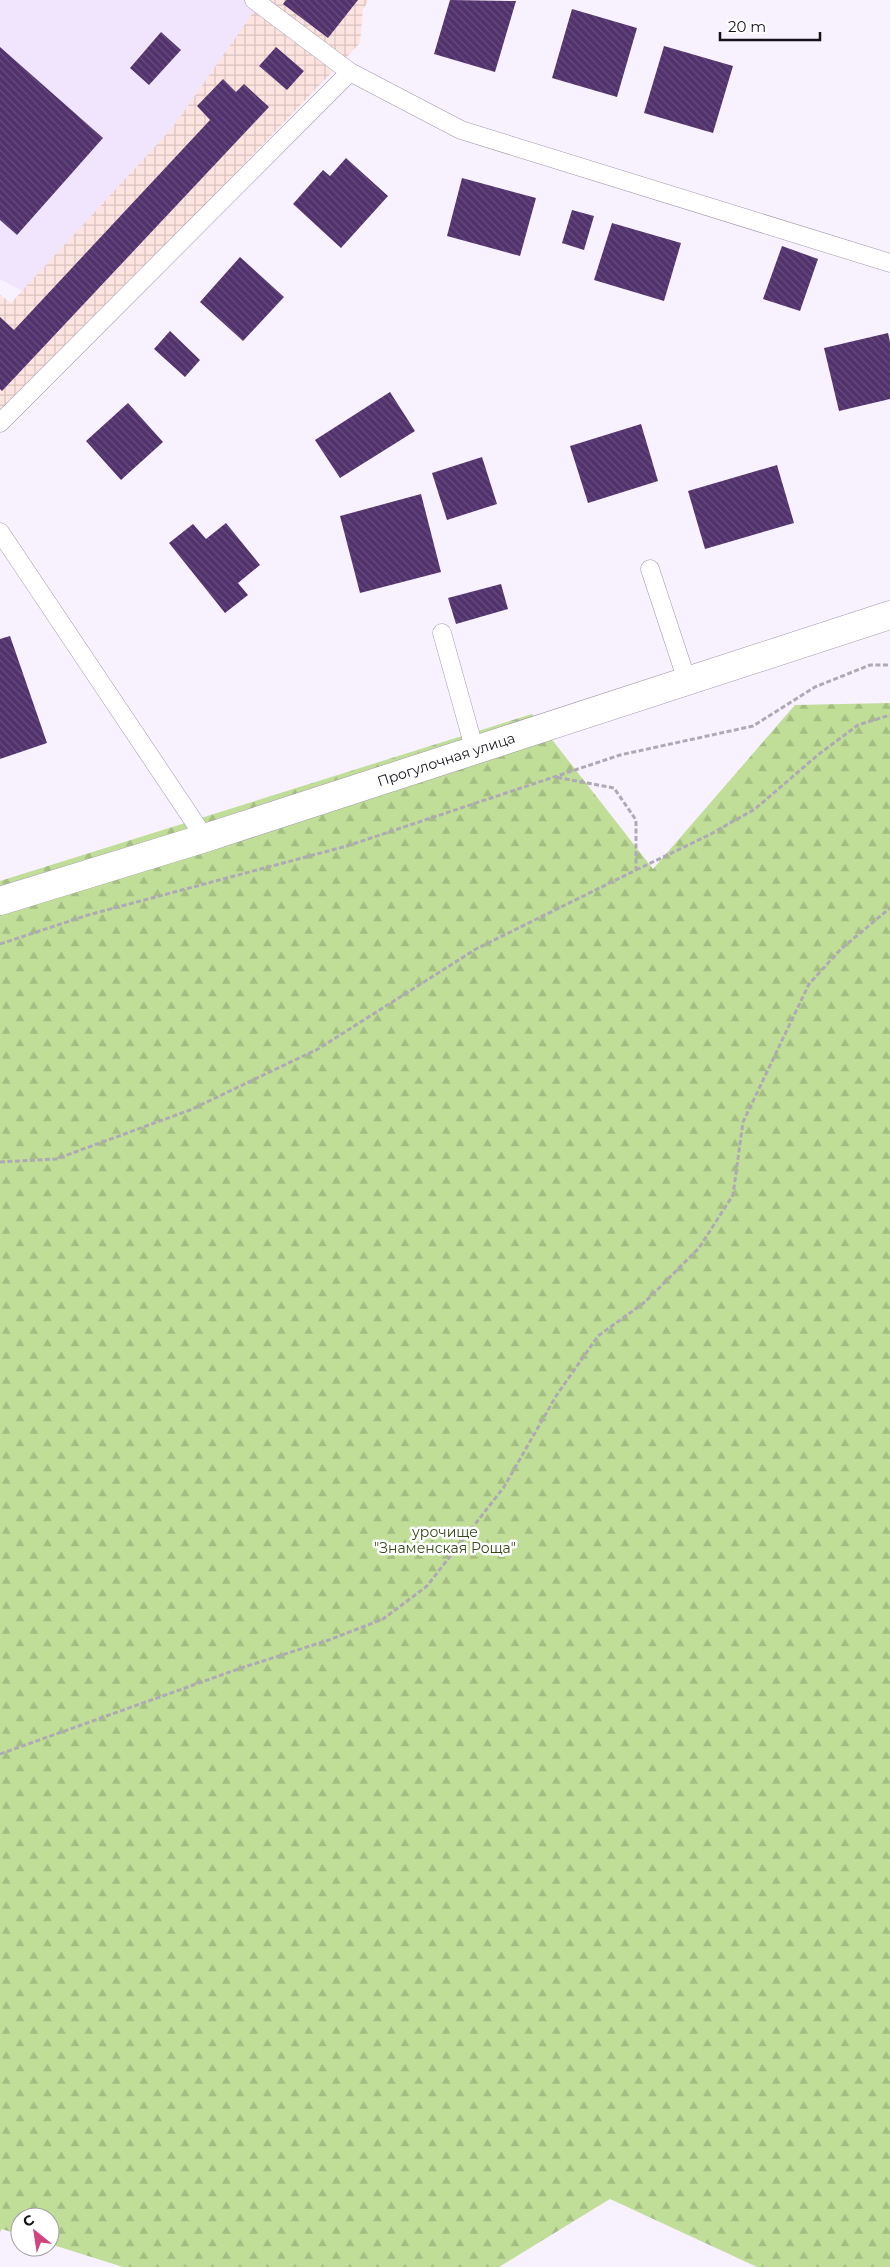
<svg xmlns="http://www.w3.org/2000/svg" width="890" height="2267" viewBox="0 0 890 2267" font-family="Montserrat,sans-serif">
  <style>
    .built { fill: #f0e5fc }
    .industrial { fill: url(#industrial-grid) }
    .forest { fill: url(#forest-firs) }
    .building { fill: url(#building-back-hatch) }
    .lines { fill: none; stroke-linecap: round; stroke-linejoin: round }
    .service-casing { stroke: #a197ac; stroke-width: 19 }
    .minor-casing { stroke: #a197ac; stroke-width: 29 }
    .path { stroke: #afa9b5; stroke-width: 3; stroke-dasharray: 5 2.5; stroke-linecap: butt }
    .service { stroke: #fff; stroke-width: 18 }
    .minor { stroke: #fff; stroke-width: 28 }
    .labels { text-anchor: middle; stroke-width: 5; stroke-linejoin: round; paint-order: stroke }
    .street-label { font-size: 14px; fill: #141118; stroke: #fff }
    .park-label { font-size: 14px; fill: #364916; stroke: #fff }
  </style>
  <defs>
    <pattern id="industrial-grid" width="8" height="8" patternUnits="userSpaceOnUse" patternTransform="scale(1.25)"><rect width="8" height="8" fill="#fee4e0"/><path d="M0 4h8M4 0v8" fill="none" stroke="#d9c3bf"/></pattern>
    <pattern id="forest-firs" width="22" height="20" patternUnits="userSpaceOnUse" patternTransform="scale(1.25)"><rect width="22" height="20" fill="#c0de98"/><path d="M5 1l3.5 6h-7zM16 11l3.5 6h-7z" fill="#a4bd82"/></pattern>
    <pattern id="building-back-hatch" width="6" height="6" patternUnits="userSpaceOnUse" patternTransform="scale(1.25)"><rect width="6" height="6" fill="#52326d"/><path d="M-1 5l2 2M0 0l6 6M5-1l2 2" fill="none" stroke="#664d7c"/></pattern>
  </defs>
  <rect width="100%" height="100%" fill="#f8f1ff"/>
  <path class="built" d="M0,0H274L237,56L30,295L0,279Z"/>
  <path class="industrial" d="M262,0H369L363,9L360,43L20,398L0,413V295L11,303L173,127Z"/>
  <path class="forest" d="M890,703V2267H757L610,2199L499,2267H123L50,2244V2217H20V2235L2,2229L0,2232V881L532,714L653,869L795,705Z"/>
  <path class="building" d="M286,0H358L328,38L283,4Z
    M450,0L516,1L495,72L434,54Z
    M572,9L637,28L617,97L552,78Z
    M161,32L181,50L149,85L130,68Z
    M664,46L733,66L713,133L644,113Z
    M0,47L103,138L17,235L0,220Z
    M276,47L304,71L287,90L259,66Z
    M223,79L236,92L244,84L269,107L2,391L0,389V317L14,330L210,120L197,106Z
    M346,158L388,196L341,248L293,204L323,170L330,176Z
    M462,178L536,198L520,256L447,236Z
    M572,210L594,216L584,250L562,243Z
    M612,223L681,243L664,301L594,280Z
    M782,246L818,259L800,311L763,299Z
    M240,257L284,297L243,341L200,302Z
    M170,331L200,360L185,377L154,349Z
    M888,333L890,342V399L839,411L824,348Z
    M390,392L415,431L340,478L315,440Z
    M128,403L163,442L121,480L86,441Z
    M641,424L658,481L588,503L570,446Z
    M482,457L497,504L447,520L432,473Z
    M777,465L794,523L705,549L688,491Z
    M421,494L441,572L360,593L340,516Z
    M226,523L260,565L238,583L248,595L225,613L169,543L193,524L206,539Z
    M501,584L508,609L456,624L448,598Z
    M10,636L47,743L0,759V639Z"/>
  <g class="lines">
    <defs>
      <path id="service" d="M254,0L350,72
        M0,423L350,72L461,130L890,263
        M0,532L205,838
        M650,569L687,681
        M442,633L475,751"/>
      <g id="minor">
        <path id="s1" d="M0,901L205,838L890,615"/>
      </g>
    </defs>
    <use href="#service" class="service-casing"/>
    <use href="#minor" class="minor-casing"/>
    <path class="path" d="M636,870L709,835L755,809L819,754L858,725L890,715
      M0,944L88,915L347,846L620,755L753,726L815,687L870,665H890
      M0,1162L56,1159L190,1110L318,1049L476,949L636,870V820L614,788L555,777
      M0,1754L241,1668L329,1640L383,1619L427,1586L504,1487L556,1396L598,1336L645,1302L699,1248L733,1195L743,1122L809,984L841,949L890,908"/>
    <use href="#service" class="service"/>
    <use href="#minor" class="minor"/>
  </g>
  <g class="labels">
    <g class="street-label">
      <text dy="5" stroke="none"><textPath href="#s1" startOffset="468">Прогулочная улица</textPath></text>
    </g>
    <g class="park-label">
      <text x="445" y="1537">урочище<tspan x="445" dy="16">"Знаменская Роща"</tspan></text>
    </g>
  </g>
  <g transform="translate(35 2232) rotate(330)"><circle r="24" fill="#ffffff" stroke="#a1a0a3"/>
  <path d="M0-4L9 19L0 12L-9 19Z" fill="#cd447e"/>
  <text y="-8" font-size="14" font-weight="bold" text-anchor="middle" fill="#141118">С</text>
  </g>
  <path d="M720 32v8h100v-8" fill="none" stroke="#141118" stroke-width="2.5"/>
  <text x="728" y="32" font-size="15" fill="#141118" stroke="#ffffff" stroke-width="4" paint-order="stroke">20 m</text>
</svg>
